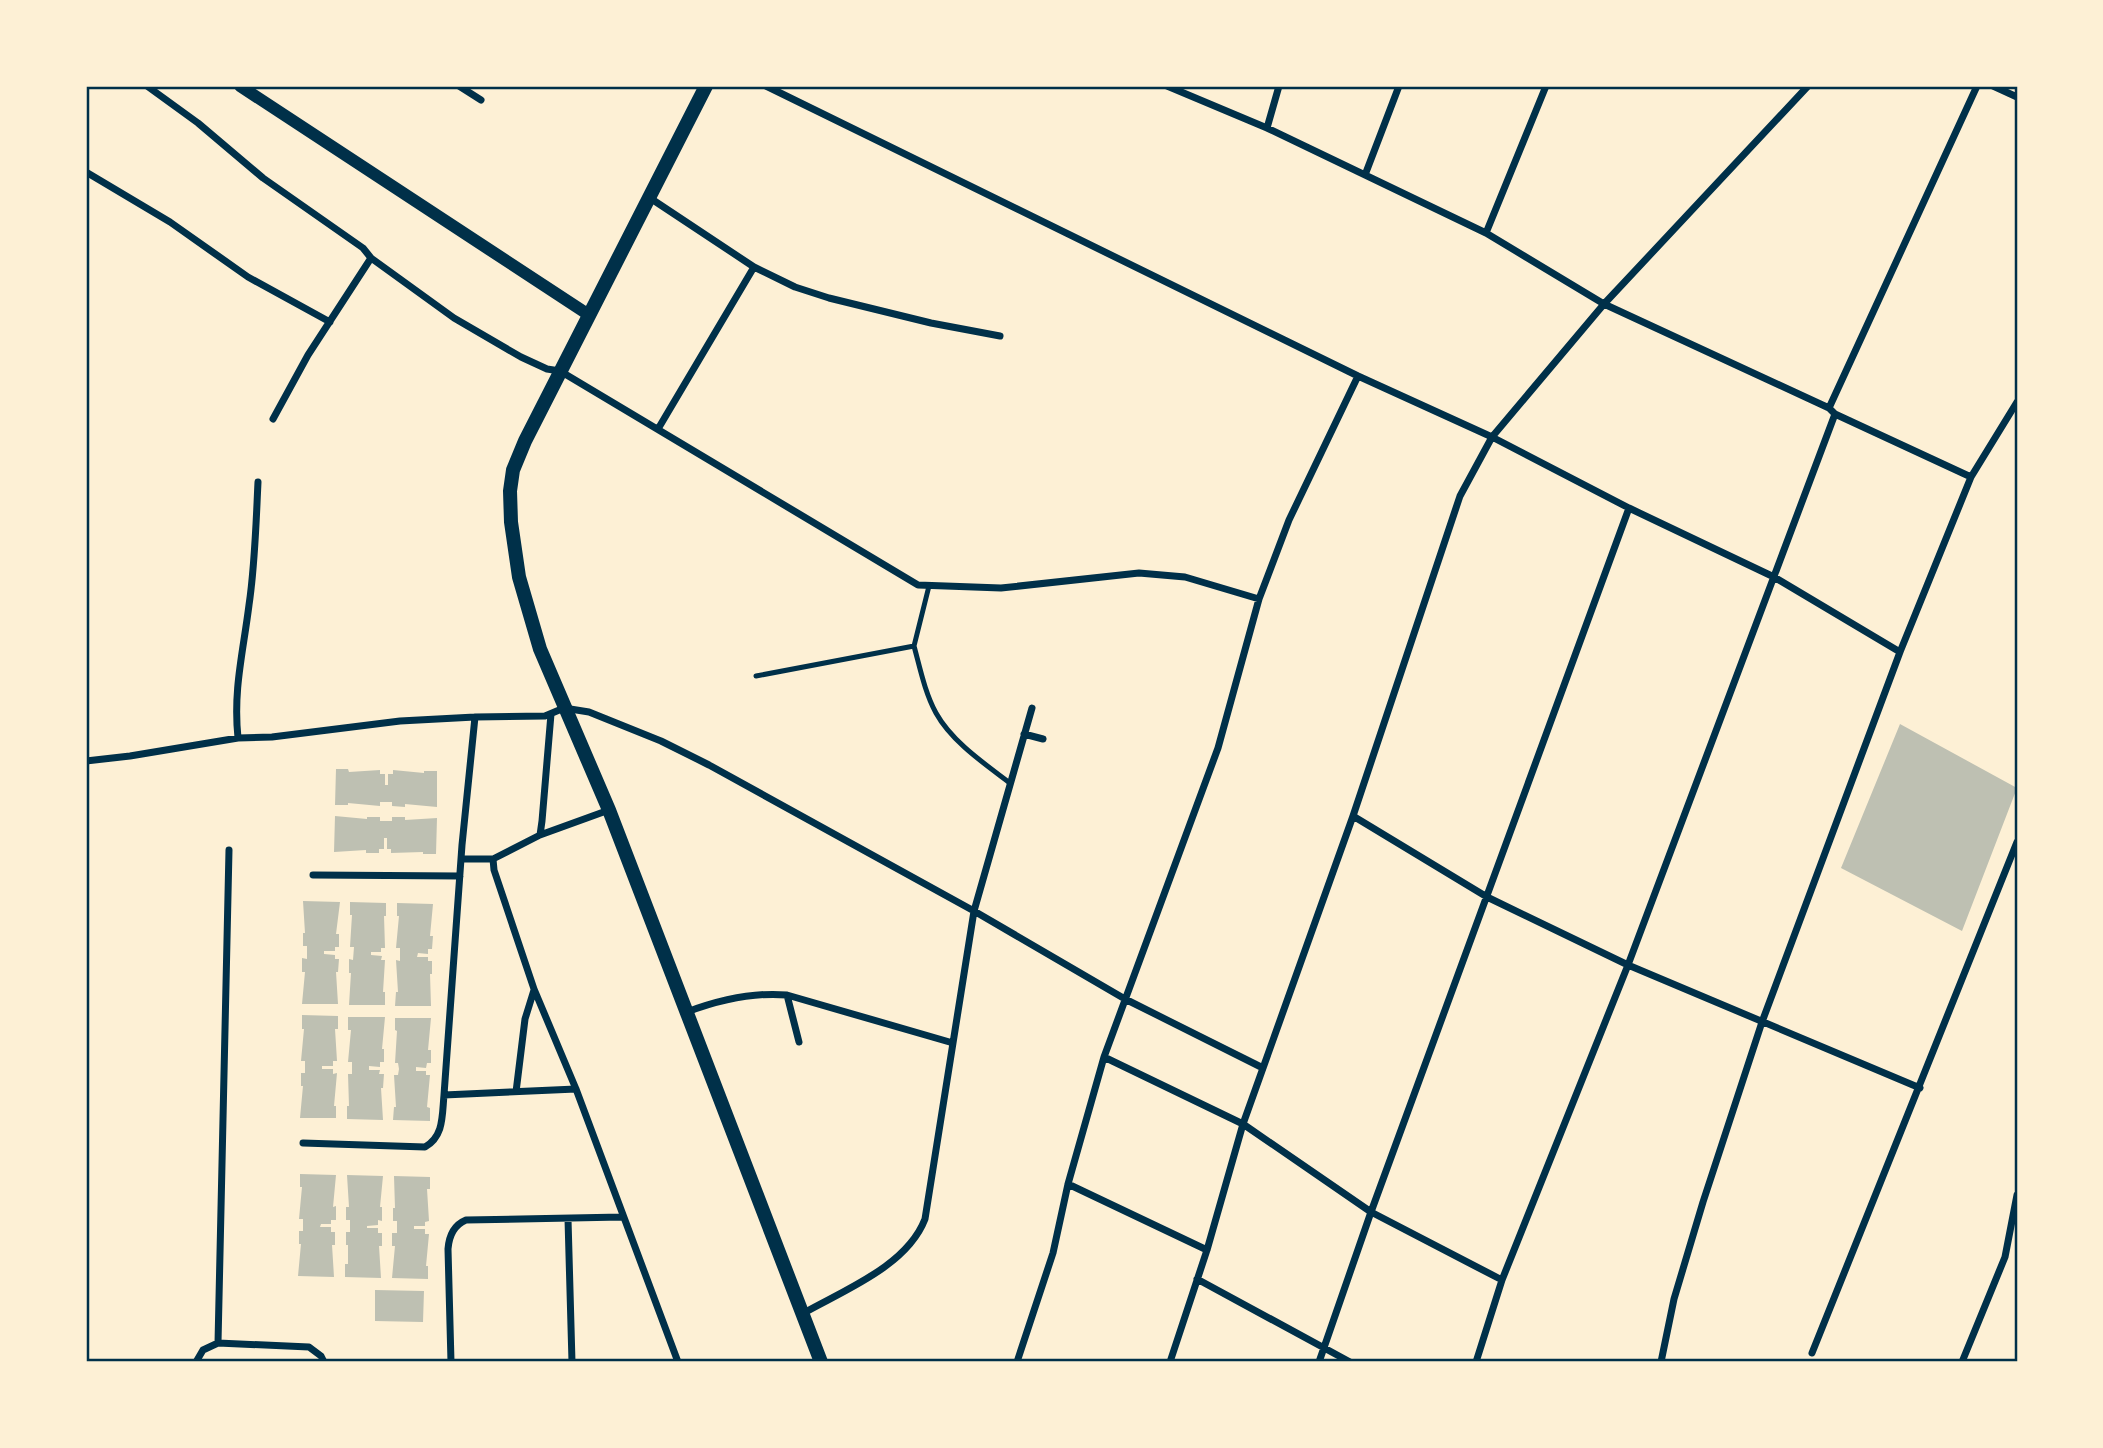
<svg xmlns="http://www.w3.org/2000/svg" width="2103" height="1448" viewBox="0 0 2103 1448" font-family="'Sofia Sans Condensed',sans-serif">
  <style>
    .building { fill: #bec0b2 }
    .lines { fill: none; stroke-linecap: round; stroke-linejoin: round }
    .service { stroke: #003049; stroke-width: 5 }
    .minor { stroke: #003049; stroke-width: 7 }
    .tertiary { stroke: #003049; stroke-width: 12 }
    .secondary { stroke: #003049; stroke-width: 14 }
    .neatline { fill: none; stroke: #003049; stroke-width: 2.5 }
  </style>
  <rect width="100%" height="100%" fill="#fdf0d5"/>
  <path class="building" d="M1900,724L2017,788L1962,931L1841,868Z
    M336,769H348L349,772L380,770V774H385V785H388V774H393V770L424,773V771H437V807L405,804V807L392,806V802H380V806L348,803V805H335Z
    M335,816L367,819V817H380V821H392V817H405V820L437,818L436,854H423V852L391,853V849H387V838H384V849H379V853H366V850L334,852Z
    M303,901L340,902L336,934H339V947H335V951H324V954L335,955V959H339L338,972H336L338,1004H302L305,972H302V958L307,959V946H303V933H305Z
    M350,902L386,903V916H384L385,948H381V952H371V955L382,956L381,960H385L383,992H385V1005H349L351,973H349V959L353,960L354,947H350L352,915H350Z
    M397,903L433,904L430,936H433L432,949H428V954L418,953L417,957H428V961H432V974H430L431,1006H395L396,992H398L396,960L400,961V948H396L399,916H397Z
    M302,1015L338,1016V1029H335L337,1061H333V1066H322V1069H333V1074L337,1073L334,1106H336V1118H300L303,1086H301V1073H305V1061H301L304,1029H302Z
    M348,1017H385L382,1049H384V1062H380V1067L369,1066V1070H380L379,1074H384L383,1088H381L383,1120L347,1119V1106H349L348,1074H352V1062H348L351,1030H348Z
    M395,1018H431L428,1050H431V1063H427L426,1068L416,1067V1071H426V1075H430L427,1107L430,1108V1121L393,1120L394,1107H396L394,1075H398L399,1069L398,1063H395L397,1031L395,1030Z
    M300,1174L336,1175L333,1207L336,1206V1220H331V1224H321L320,1227H331V1232H335V1245H332L334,1277L298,1276L301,1244H299V1231H303V1219H299L302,1187H300Z
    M347,1175L383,1176L380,1207H382V1221L378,1220V1225L367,1226V1228H378V1233H382V1246H379L381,1278L345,1277V1264H348V1245H346V1232H350V1220H346V1207H349Z
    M394,1176L430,1177V1189H427L429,1221L425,1222V1226H414V1229H425V1234H429L426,1266H428V1279L392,1278L395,1246H392V1233H397V1221H393V1208H395Z
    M375,1290L424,1291L423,1322L375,1321Z"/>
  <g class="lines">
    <path class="service" d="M914,646C920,668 925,693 936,713C952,742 985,764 1010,783
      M756,676L914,646L929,586"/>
    <path class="minor" d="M147,86L198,123L263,178L363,248L371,258L454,318L521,357L547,369L560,371L918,585L1001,588L1139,573L1185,577L1259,599
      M459,86L481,100
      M766,86L1358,376L1492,437L1629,508L1774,577L1900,652
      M1167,86L1267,128L1486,233L1604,304L1829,408L1835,414L1971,477
      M1993,86L2017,97
      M1267,128L1279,86
      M86,172L170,222L248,277L330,322
      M1365,175L1399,86
      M650,198L754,267L795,287L829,298L931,323L1000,336
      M1486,233L1546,86
      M1829,408L1977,86
      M273,419L308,355L371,258
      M658,429L754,267
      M551,714L542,821L540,835L493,859L494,870L534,989L576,1089L678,1362
      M475,717L462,845L444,1095L576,1089
      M1024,734L1043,739
      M238,738C233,690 243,653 249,605C255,565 256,523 258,482
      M86,761L130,756L238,738L272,737L400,721L475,717L545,716L564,708L589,712L661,741L709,765L974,911L1125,999L1263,1068
      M1353,816L1487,897L1628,965L1920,1088
      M540,835L609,810
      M462,859H493
      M313,875L460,876
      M787,995L799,1042
      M687,1012C719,1000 753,992 787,995L953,1043
      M1104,1057L1243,1124L1371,1212L1502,1280
      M516,1092L525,1019L534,990
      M303,1143L425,1147C444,1136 442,1116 444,1095
      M1068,1184L1207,1250
      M568,1219L572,1362
      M1197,1279L1350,1362
      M802,1314C844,1290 907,1266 925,1219L974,911L1032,708
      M218,1343L229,850
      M1812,1353L2017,842
      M196,1362L203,1350L218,1343L309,1347L321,1356L324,1362
      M451,1362L448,1249C449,1236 454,1225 466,1220L622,1217
      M1017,1362L1053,1253L1068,1184L1104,1057L1218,748L1259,599L1289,520L1358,376
      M1170,1362L1207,1250L1243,1124L1353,816L1460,496L1492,437L1604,304L1808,86
      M1319,1362L1371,1212L1629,508
      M1476,1362L1502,1280L1628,965L1835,414
      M1661,1362L1674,1299L1703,1202L1762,1022L1900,652L1971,477L2017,402
      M1962,1362L2005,1257L2017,1195"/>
    <path class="tertiary" d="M240,86L589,315"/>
    <path class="secondary" d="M706,86L525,441L513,470L510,491L511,522L519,577L540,649L609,810L821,1362"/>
  </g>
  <rect width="2103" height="1448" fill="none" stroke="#fdf0d5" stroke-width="175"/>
  <rect x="88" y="88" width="1928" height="1272" class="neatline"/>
</svg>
